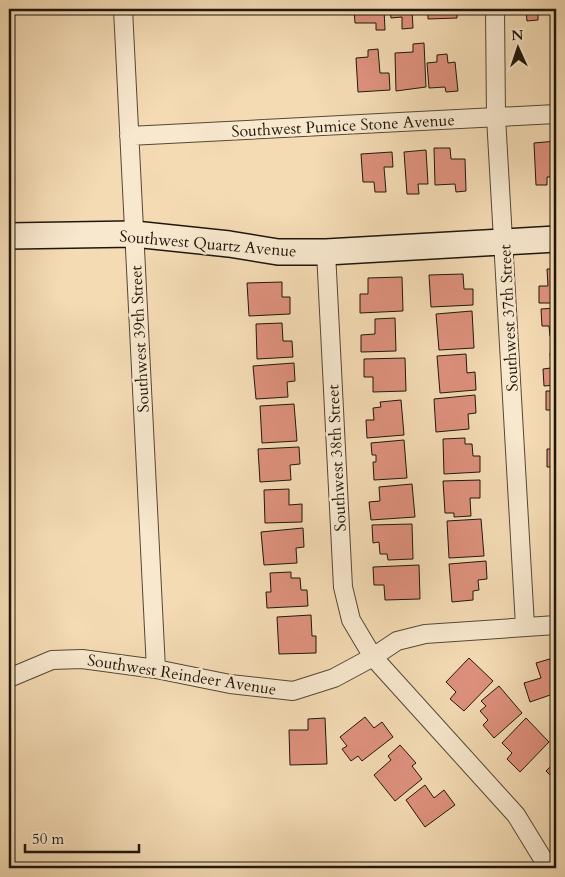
<svg xmlns="http://www.w3.org/2000/svg" width="565" height="877" viewBox="0 0 565 877" font-family="Cardo,serif">
  <style>
    .building { fill: #de917d; stroke: #1f170b }
    .lines { fill: none; stroke-linecap: round; stroke-linejoin: round }
    .street-casing { stroke: #544835; stroke-width: 20 }
    .secondary-casing { stroke: #1f170b; stroke-width: 28 }
    .street { stroke: #f8e8ce; stroke-width: 18 }
    .secondary { stroke: #f8e8ce; stroke-width: 25 }
    .labels { text-anchor: middle; stroke-width: 5; stroke-linejoin: round; paint-order: stroke }
    .street-label { font-size: 16px; fill: #1f170b; stroke: #f8e8ce }
  </style>
  <rect width="100%" height="100%" fill="#f4dbb4"/>
  <filter id="stains"><feTurbulence type="fractalNoise" baseFrequency=".004" numOctaves="4"/><feColorMatrix values="0 0 0 0 .2 0 0 0 0 .09 0 0 0 0 .02 0 0 0 .5 -.17"/></filter>
  <radialGradient id="worn" r=".72"><stop offset=".6" stop-color="#630" stop-opacity="0"/><stop offset="1" stop-color="#630" stop-opacity=".3"/></radialGradient>
  <path class="building" d="M354,9H384L385,30H376V23H355Z
    M390,9H412L413,28L402,29V17L391,18Z
    M428,9H457V18L428,19Z
    M526,9H554V11L538,12V20L527,21Z
    M424,43L426,87L396,91L395,53L413,52V44Z
    M378,49L380,73H389L390,90L358,92L356,58L368,57V50Z
    M447,54L448,63L455,62L458,91L446,92L445,87L429,88L427,63L437,62V55Z
    M556,141V177H547V185H536L534,143Z
    M434,148H450L451,159H465L466,191L456,192L455,184L435,185Z
    M426,150L428,184H418L419,194H407L404,152Z
    M392,152L393,167H384L386,192H375L374,182H363L361,154Z
    M547,269H556V303H539V286H548Z
    M463,274L464,289H473V305L431,307L429,275Z
    M402,277L403,311L360,313V294H368V278Z
    M282,282V297H290V314L249,316L247,283Z
    M556,308V336H550L549,326H542L541,309Z
    M472,311L474,348L439,350L436,314Z
    M395,318L396,351L361,352V335L375,334V319Z
    M282,323L283,341H292L293,357L257,359L256,324Z
    M550,353H556V385L544,386L543,369L551,368Z
    M466,354L467,373L475,372L476,390L440,393L437,356Z
    M405,358L406,391L373,392V377H364V359Z
    M294,363L295,381L287,382L288,397L256,399L253,366Z
    M546,391H556V420H553V410H546Z
    M475,395L476,413L468,414L469,429L436,432L434,399Z
    M401,400L404,435L367,438L366,420H374L373,408L381,407L380,402Z
    M294,404L297,441L262,443L260,406Z
    M465,438V444H472L473,456H480V472L444,474L443,439Z
    M404,440L407,478L374,480L373,462H376V455H372L371,443Z
    M299,447L300,464L290,465L291,480L260,482L258,449Z
    M547,449H556V467H547Z
    M551,473H556V509L552,510Z
    M480,480V498H470L471,516L454,517V513H445L443,481Z
    M412,484L415,517L371,520L369,502L380,501L379,487Z
    M289,489V505L302,504V522L265,523L264,490Z
    M481,519L484,556L449,558L447,521Z
    M412,524L413,559L388,560L387,554H380L379,542L373,543L372,525Z
    M303,528L304,547L296,548L297,563L264,565L261,532Z
    M551,534H556V552H552Z
    M552,557H556V575H553Z
    M486,561L487,579L478,580L479,590L473,591V600L452,602L449,564Z
    M419,565L420,599L385,600L384,585H374L373,567Z
    M291,572V578H300L301,590H307L308,606L267,608L266,592H271L270,573Z
    M311,615L312,636H316V653L279,654L277,617Z
    M469,658L493,681L464,711L450,699L456,692L446,682Z
    M553,658L556,669V693L530,702L524,683L541,678L536,663Z
    M499,686L522,713L494,738L483,725L488,720L480,711L486,706L481,701Z
    M365,717L374,728L382,722L393,737L362,761L358,756L351,761L342,749L347,746L340,737Z
    M325,718L327,764L290,765L289,730H308V719Z
    M526,718L549,742L520,772L507,759L512,753L502,743Z
    M400,745L416,763L412,766L422,779L395,801L374,775L391,760L388,756Z
    M556,761V781L546,771Z
    M425,785L434,798L444,790L455,805L425,827L406,800Z"/>
  <g class="lines">
    <defs>
      <path id="street" d="M123,9L156,669
        M495,9L496,117L525,626
        M129,136L556,114
        M326,252L343,587L351,620L373,657L516,815L546,864V868
        M9,678L52,660L82,659L156,669L230,684L293,691L334,678L373,657L397,641L425,634L556,625"/>
      <path id="secondary" d="M9,236L134,234L229,244L278,252H326L556,239"/>
    </defs>
    <use href="#street" class="street-casing"/>
    <use href="#secondary" class="secondary-casing"/>
    <use href="#street" class="street"/>
    <use href="#secondary" class="secondary"/>
  </g>
  <g class="labels">
    <g class="street-label">
      <text transform="translate(343 125) rotate(-3)" y="6">Southwest Pumice Stone Avenue</text>
      <text transform="translate(208 243) rotate(5)" y="6">Southwest Quartz Avenue</text>
      <text transform="translate(508 318) rotate(-93)" y="6">Southwest 37th Street</text>
      <text transform="translate(139 339) rotate(-93)" y="6">Southwest 39th Street</text>
      <text transform="translate(336 458) rotate(-93)" y="6">Southwest 38th Street</text>
      <text transform="translate(182 674) rotate(9)" y="6">Southwest Reindeer Avenue</text>
    </g>
  </g>
  <rect width="565" height="877" fill="none" stroke="#f4dbb4" stroke-width="30"/>
  <rect x="10" y="10" width="545" height="857" fill="none" stroke="#1f170b" stroke-width="2.5"/>
  <rect x="15" y="15" width="535" height="847" fill="none" stroke="#1f170b"/>
  <g transform="translate(518 48) rotate(357)" stroke="#f8e8ce" stroke-width="4" paint-order="stroke">
  <path d="M0-4L9 19L0 12L-9 19Z" fill="#1f170b"/>
  <text y="-8" font-size="14" font-weight="bold" text-anchor="middle" fill="#1f170b">N</text>
  </g>
  <path d="M25 844v8h114v-8" fill="none" stroke="#1f170b" stroke-width="2.5"/>
  <text x="32" y="844" font-size="15" fill="#1f170b" stroke="#f8e8ce" stroke-width="4" paint-order="stroke">50 m</text>
  <rect width="100%" height="100%" filter="url(#stains)"/>
  <rect width="100%" height="100%" fill="url(#worn)"/>
</svg>
